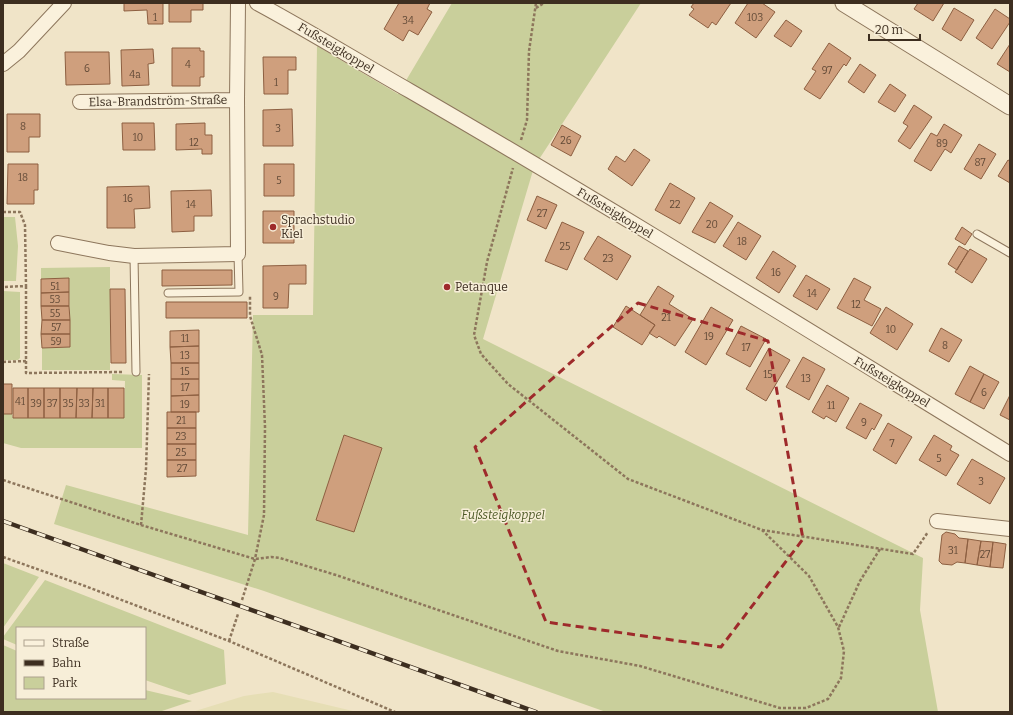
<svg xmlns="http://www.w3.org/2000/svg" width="1013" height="715" viewBox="0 0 1013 715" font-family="Bitter,serif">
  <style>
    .farmland { fill: #e6deb5 }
    .green { fill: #c9cf9b }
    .building { fill: #cf9f7d; stroke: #8d5f41 }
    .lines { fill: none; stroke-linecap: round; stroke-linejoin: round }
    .service-casing { stroke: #8d765c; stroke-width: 9 }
    .minor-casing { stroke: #8d765c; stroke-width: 16 }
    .tertiary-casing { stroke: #8d765c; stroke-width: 19 }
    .path { stroke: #8d765c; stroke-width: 2.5; stroke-dasharray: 3 2; stroke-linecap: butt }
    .service { stroke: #faf1dc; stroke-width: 7 }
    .minor { stroke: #faf1dc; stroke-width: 14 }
    .tertiary { stroke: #faf1dc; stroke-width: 17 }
    .rail-casing { stroke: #3d2e20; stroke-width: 4.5 }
    .rail { stroke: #f7eed8; stroke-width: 3; stroke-dasharray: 9; stroke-linecap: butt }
    .marked { fill: none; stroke: #9e2a2b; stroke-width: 3; stroke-dasharray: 8 5; stroke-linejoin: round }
    .poi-dot { fill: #9e2a2b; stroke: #f7eed8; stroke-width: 1.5 }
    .labels { text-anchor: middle; stroke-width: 3; stroke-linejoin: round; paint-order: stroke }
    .number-label { font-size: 10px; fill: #624a37 }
    .street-label { font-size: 12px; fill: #3d2e20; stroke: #f7eed8 }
    .poi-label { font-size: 12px; fill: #3d2e20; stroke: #f7eed8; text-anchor: start }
    .park-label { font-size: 12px; font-style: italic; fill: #4d5a26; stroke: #f7eed8 }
  </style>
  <rect width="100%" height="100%" fill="#f0e4c8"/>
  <path class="farmland" d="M273,692L357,712H192L244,696Z"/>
  <path class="green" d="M452,3H641L534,167L483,339L923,558L920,610L938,712H606L264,591L54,524L66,485L248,535L253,315H313L317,46L398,94Z
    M3,217H15L18,246L16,281H3Z
    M110,267V370H42V348L70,347L69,279H41V268Z
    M3,291L20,292V358L18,360H3Z
    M112,374L142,375V448H21L3,443V414H12L13,418H124L125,381L112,380Z
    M3,563L39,577L3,628Z
    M45,580L224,650L226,684L189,695L145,680V628H17V645L3,639V637Z
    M3,645L17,651V698H145V690L192,701L159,712H3Z"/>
  <path class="building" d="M124,3H163V24H148L147,10L124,11Z
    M169,3H203V10H191V22H169Z
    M399,3H430L427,9L432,12L418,35L409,30L403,41L384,29Z
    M694,3H731L716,25L712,22L708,28L689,15L694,9L691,7Z
    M748,3H762L775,12L756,38L735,23Z
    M918,3H944L933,21L914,9Z
    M954,8L974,20L961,41L942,29Z
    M995,9L1010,19V22L992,49L976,38Z
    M786,20L802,31L791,47L774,36Z
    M829,43L851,58L846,66L844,64L820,99L804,89L816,71L812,69Z
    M1010,44V72L997,64Z
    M172,48H200V51H204V77H200V86H172Z
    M153,49L154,63L148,64L149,85L122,86L121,50Z
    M65,52H109L110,84L66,85Z
    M263,57H296V70H288V94H264Z
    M860,64L876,75L864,93L848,82Z
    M890,84L906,95L895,112L878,102Z
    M914,105L932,117L910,149L898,141L908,126L903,123Z
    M292,109L293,146H263V110Z
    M7,114H40V137H29V152H7Z
    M122,123H154L155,150H123Z
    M205,123V135H212V154H202V149L176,150V124Z
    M944,124L962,135L951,153L945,149L931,171L914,161L931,133L937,136Z
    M562,125L581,136L571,156L551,145Z
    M979,144L996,154L981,179L964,169Z
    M634,149L650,160L632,186L608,169L616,156L625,162Z
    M1008,160L1010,161V183L998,176Z
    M8,164H38V190H34V204H7Z
    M264,164H294V196H264Z
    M670,183L695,198L680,224L655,210Z
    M149,186L150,208L134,209L135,228H107V187Z
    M211,190L212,216H194V231L172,232L171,191Z
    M537,196L557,205L546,229L527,220Z
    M710,202L733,216L715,243L692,232Z
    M263,211H294V243H263Z
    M562,222L584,232L567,270L545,261Z
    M738,222L761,236L746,260L723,246Z
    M962,227L972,234L965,245L955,239Z
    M598,236L631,256L617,280L584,259Z
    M959,246L968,251L957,270L948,264Z
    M970,249L987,259L972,283L955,272Z
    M773,251L796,266L779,293L756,278Z
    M306,265V284H289L288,308H263V266Z
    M162,270H232V285L162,286Z
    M806,275L830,289L817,310L793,296Z
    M69,278V292L41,293V279Z
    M854,278L871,287L864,300L881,309L872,326L837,308Z
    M658,286L674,296L669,304L693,319L675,346L659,336L657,338L649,333L655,325L640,315Z
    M110,289H125L126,363H111Z
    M69,292V306H41V293Z
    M166,302H247V318H166Z
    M41,306H69L70,320H42Z
    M626,306L655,325L642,345L613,327Z
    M711,307L733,320L706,365L685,352Z
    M886,307L913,324L897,350L870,333Z
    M42,320H70V334H41Z
    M741,326L766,339L750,367L726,354Z
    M941,328L962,340L949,362L929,351Z
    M199,330V346L170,347V331Z
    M41,334H70V347L42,348Z
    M199,346V363H171L170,347Z
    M769,348L790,360L766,401L746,389Z
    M803,357L825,369L809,400L786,387Z
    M171,363H199V379H171Z
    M970,366L984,374L970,402L955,394Z
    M984,374L999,382L984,409L970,402Z
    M171,379H199V395L171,396Z
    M3,384H12V414H3Z
    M827,385L849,398L836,422L826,416L824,419L812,412Z
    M13,388H28V418H13Z
    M28,388H44V418H28Z
    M44,388H60V418H44Z
    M60,388H77L76,418H60Z
    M77,388H93L92,418H76Z
    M93,388H108V418H92Z
    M108,388H124V418H108Z
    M199,395V412H171V396Z
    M1010,395V420L1000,415Z
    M860,403L882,415L874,430L872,428L866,439L846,428Z
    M167,412H196V428H167Z
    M888,423L912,437L896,464L873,450Z
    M167,428H196V444H167Z
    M344,435L382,448L354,532L316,520Z
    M934,435L952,446L950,450L959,455L946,476L919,460Z
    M167,444H196V460H167Z
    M972,459L1005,478L990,504L957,484Z
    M167,460H196V476L167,477Z
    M946,532L955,534L959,538L968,539L965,563L957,562L952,565L942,564L939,561L942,535Z
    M968,539L981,541L977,565L965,563Z
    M981,541L993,542L990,567L977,565Z
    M993,542L1006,544L1003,568L990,567Z"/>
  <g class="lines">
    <defs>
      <path id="service" d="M977,234L1010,253
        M134,256L136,372
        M168,293L239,292L238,254"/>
      <path id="minor" d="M257,3C309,31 359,62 410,91C612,208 811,332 1010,454
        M3,64L19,51L64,3
        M80,102L237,100
        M58,243L109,253L134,256L238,254L237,100L238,3
        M937,521L1010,529"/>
      <path id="tertiary" d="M844,3L1010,106"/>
    </defs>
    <use href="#service" class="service-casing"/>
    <use href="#minor" class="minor-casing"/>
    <use href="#tertiary" class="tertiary-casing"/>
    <path class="path" d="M536,8L544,3
      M521,140L527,120L529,51L536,3
      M3,212H20L25,225L26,286L3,287
      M26,286V373L124,372
      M3,362L26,361
      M3,480L141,525L255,559L271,557L280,558L336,575L558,651L640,666L780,708H806L828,699L841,678L844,651L838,627L809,576L762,530L628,479L508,384L481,354L474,335L487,262L513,168
      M141,525L146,469L149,374
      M762,530L913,554L928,532
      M3,557L85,586L229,641L395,712
      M242,600L255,559L264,515L265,427L262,355L250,316V296
      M839,627L860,581L880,549
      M229,641L238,614"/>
    <use href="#service" class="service"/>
    <use href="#minor" class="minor"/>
    <use href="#tertiary" class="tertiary"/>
    <defs>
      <path id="rail" d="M3,521L536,712"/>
    </defs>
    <use href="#rail" class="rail-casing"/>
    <use href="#rail" class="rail"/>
  </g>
  <path class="marked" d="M638,303L768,341L803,539L721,647L546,622L475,447Z"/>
  <g class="poi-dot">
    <circle cx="273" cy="227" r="4"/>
    <circle cx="447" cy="287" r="4"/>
  </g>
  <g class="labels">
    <g class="number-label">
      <text x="155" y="21">1</text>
      <text x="755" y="21">103</text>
      <text x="408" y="24">34</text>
      <text x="188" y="68">4</text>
      <text x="87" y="72">6</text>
      <text x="827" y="74">97</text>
      <text x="135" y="78">4a</text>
      <text x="276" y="86">1</text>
      <text x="23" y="130">8</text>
      <text x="278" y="132">3</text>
      <text x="138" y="141">10</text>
      <text x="566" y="144">26</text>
      <text x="194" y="146">12</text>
      <text x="942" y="147">89</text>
      <text x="980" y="166">87</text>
      <text x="23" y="181">18</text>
      <text x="279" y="184">5</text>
      <text x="128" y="202">16</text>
      <text x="191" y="208">14</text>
      <text x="675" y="208">22</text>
      <text x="542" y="217">27</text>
      <text x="712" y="228">20</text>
      <text x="742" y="245">18</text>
      <text x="565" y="250">25</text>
      <text x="608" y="262">23</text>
      <text x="776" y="276">16</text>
      <text x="55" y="290">51</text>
      <text x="812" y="297">14</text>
      <text x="276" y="300">9</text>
      <text x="55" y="303">53</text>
      <text x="856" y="308">12</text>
      <text x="55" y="317">55</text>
      <text x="666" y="321">21</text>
      <text x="56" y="331">57</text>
      <text x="891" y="333">10</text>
      <text x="709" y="340">19</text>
      <text x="185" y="342">11</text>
      <text x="56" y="345">59</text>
      <text x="945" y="349">8</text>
      <text x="746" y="351">17</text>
      <text x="185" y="359">13</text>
      <text x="185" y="375">15</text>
      <text x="768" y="378">15</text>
      <text x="806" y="382">13</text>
      <text x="185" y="391">17</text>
      <text x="984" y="396">6</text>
      <text x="20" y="405">41</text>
      <text x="36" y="407">39</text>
      <text x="52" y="407">37</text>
      <text x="68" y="407">35</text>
      <text x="84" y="407">33</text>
      <text x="100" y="407">31</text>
      <text x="185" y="408">19</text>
      <text x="831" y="409">11</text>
      <text x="181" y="424">21</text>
      <text x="864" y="426">9</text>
      <text x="181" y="440">23</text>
      <text x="892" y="447">7</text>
      <text x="181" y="456">25</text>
      <text x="939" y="462">5</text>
      <text x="182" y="472">27</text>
      <text x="981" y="485">3</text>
      <text x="953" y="554">31</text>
      <text x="985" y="558">27</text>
    </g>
    <g class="street-label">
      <text transform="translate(336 48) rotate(31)" y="4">Fußsteigkoppel</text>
      <text transform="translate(158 101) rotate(-1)" y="4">Elsa-Brandström-Straße</text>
      <text transform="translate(615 213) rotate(31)" y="4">Fußsteigkoppel</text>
      <text transform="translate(892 382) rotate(31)" y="4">Fußsteigkoppel</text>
    </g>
    <g class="poi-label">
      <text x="281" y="224">Sprachstudio<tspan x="281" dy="14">Kiel</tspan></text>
      <text x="455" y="291">Petanque</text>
    </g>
    <g class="park-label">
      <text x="503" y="519">Fußsteigkoppel</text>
    </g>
  </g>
  <rect width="1013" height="715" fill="none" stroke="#3d2e20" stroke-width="8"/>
  <rect x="16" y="627" width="130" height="72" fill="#f7eed8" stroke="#ada18e"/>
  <rect x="24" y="640" width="20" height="6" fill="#faf1dc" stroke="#ada18e"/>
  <text x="52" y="647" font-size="12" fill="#3d2e20">Straße</text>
  <rect x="24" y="660" width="20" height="6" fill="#3d2e20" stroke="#ada18e"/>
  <text x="52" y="667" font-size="12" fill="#3d2e20">Bahn</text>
  <rect x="24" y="677" width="20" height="12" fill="#c9cf9b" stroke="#ada18e"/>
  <text x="52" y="687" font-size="12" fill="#3d2e20">Park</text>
  <path d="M869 34v6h51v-6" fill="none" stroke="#3d2e20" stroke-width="2"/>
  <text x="875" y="34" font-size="12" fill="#3d2e20" stroke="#f7eed8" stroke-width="3" paint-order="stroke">20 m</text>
</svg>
